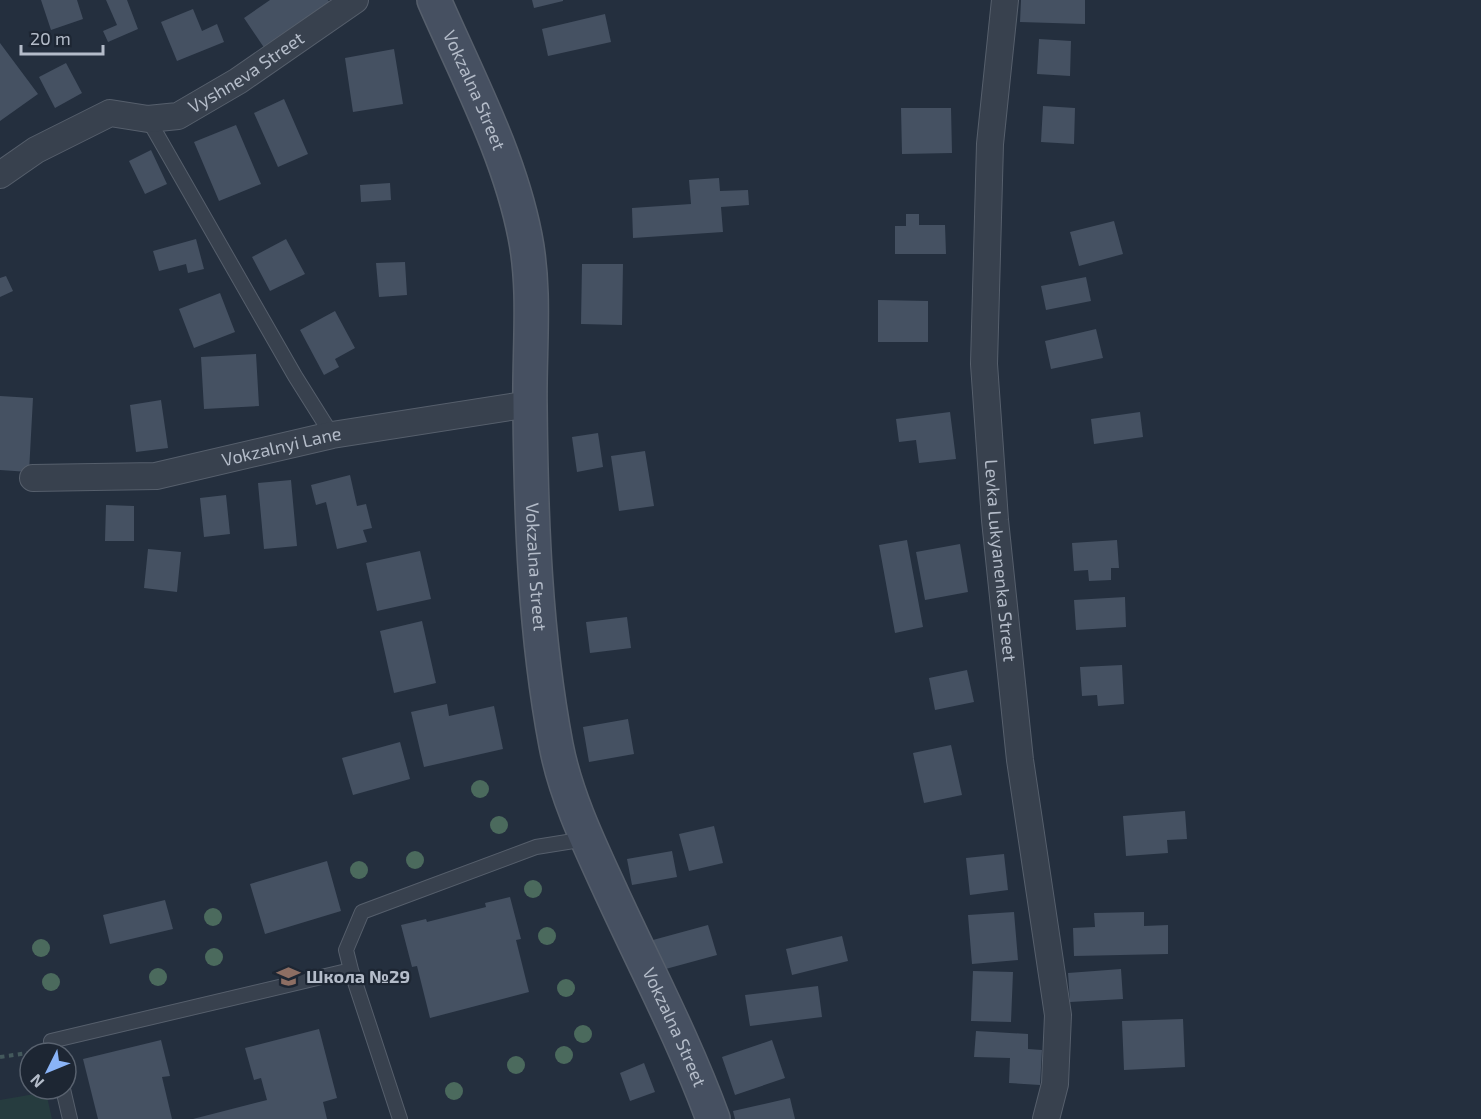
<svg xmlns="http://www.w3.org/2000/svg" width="1481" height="1119" viewBox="0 0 1481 1119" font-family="'Exo 2',sans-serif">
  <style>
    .green { fill: #263c3f }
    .building { fill: #455162 }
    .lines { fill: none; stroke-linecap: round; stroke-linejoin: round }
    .lane-casing { stroke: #565f6c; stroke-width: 16 }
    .street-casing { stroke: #565f6c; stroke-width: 28 }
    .secondary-casing { stroke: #565f6c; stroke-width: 36 }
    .path { stroke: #44595c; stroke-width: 4; stroke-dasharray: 4.5 4.5; stroke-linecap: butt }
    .lane { stroke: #38414e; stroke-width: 14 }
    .street { stroke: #38414e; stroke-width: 26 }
    .secondary { stroke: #465061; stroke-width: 33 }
    .tree { fill: #4b6a5d }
    .labels { text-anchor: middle; stroke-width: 4.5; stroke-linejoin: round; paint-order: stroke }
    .street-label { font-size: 18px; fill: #b4bcc9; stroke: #1d2633 }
    .poi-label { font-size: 18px; font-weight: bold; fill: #b4bcc9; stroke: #1d2633; text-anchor: start }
  </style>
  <rect width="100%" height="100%" fill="#242f3e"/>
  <path class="green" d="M46,1092L52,1119H0V1100Z"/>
  <path class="building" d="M41,0H77L83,19L51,30Z
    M106,0H127L138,29L108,42L103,31L117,25Z
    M270,0H328L331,5L265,49L244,18Z
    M532,0H563V1L534,8Z
    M1021,0H1085V24L1020,22Z
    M193,9L202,31L217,24L224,42L177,61L161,22Z
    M605,14L611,42L548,56L542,29Z
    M1039,39L1071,41L1070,76L1037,74Z
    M0,43L38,94L0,121Z
    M394,49L403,104L353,112L345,58Z
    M66,63L82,93L55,108L39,77Z
    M284,99L308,154L278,167L254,113Z
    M1043,106L1075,108L1074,144L1041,142Z
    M901,108H951L952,153L902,154Z
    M236,125L261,184L219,201L194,142Z
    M151,150L167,184L145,194L129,161Z
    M719,178L720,191L748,190L749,205L721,207L723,232L633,238L632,208L691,204L689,180Z
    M390,183L391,200L361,202L360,185Z
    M906,214H919V225H945L946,254H895V226H906Z
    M1114,221L1123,254L1079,266L1070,232Z
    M196,239L204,269L188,273L186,264L159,271L153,251Z
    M286,239L305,274L270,291L252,257Z
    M405,262L407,295L379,297L376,263Z
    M582,264H623L622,325L581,324Z
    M6,276L13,291L0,297V278Z
    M1086,277L1091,301L1046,310L1041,286Z
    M220,293L235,332L194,348L179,309Z
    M878,300L928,301V342H878Z
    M335,311L355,348L335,359L339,367L324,375L300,330Z
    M1096,329L1103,358L1051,369L1045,341Z
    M256,354L259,406L204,409L201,357Z
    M0,396L33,398L29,472L0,470Z
    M161,400L168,448L136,452L130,405Z
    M950,412L956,459L919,463L916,440L899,442L896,419Z
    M1140,412L1143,437L1094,444L1091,419Z
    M598,433L603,467L577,472L572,437Z
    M645,451L654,506L619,511L611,456Z
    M350,475L357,506L366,504L372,528L363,530L367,542L337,549L326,502L316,505L311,485Z
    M291,480L297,546L264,549L258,483Z
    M226,495L230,534L204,537L200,498Z
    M106,505L134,506V541H105Z
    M907,540L923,627L895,633L879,545Z
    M1117,540L1119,568H1111V580L1089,581L1088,570L1074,571L1072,543Z
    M960,544L968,592L925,600L916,552Z
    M148,549L181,552L177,592L144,588Z
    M420,551L431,599L377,611L366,563Z
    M1125,597L1126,627L1076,630L1074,600Z
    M627,617L631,648L590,653L586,622Z
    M422,621L436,683L394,693L380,631Z
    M1122,665L1124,704L1098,706L1097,695L1082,696L1080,667Z
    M967,670L974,702L935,710L929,678Z
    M447,704L449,716L494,706L503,749L424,767L411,712Z
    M628,719L634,754L589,762L583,727Z
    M400,742L410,779L353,795L342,758Z
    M951,745L962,795L924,803L913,753Z
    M1185,811L1187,839L1167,840L1168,853L1126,856L1123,816Z
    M714,826L723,863L689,871L679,834Z
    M672,851L677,877L632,885L627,859Z
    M1004,854L1008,890L970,895L966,858Z
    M327,861L341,911L265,934L250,884Z
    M510,897L521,939L516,940L529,992L430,1018L417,966L412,967L401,925L426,919L427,922L486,907L485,903Z
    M165,900L173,929L110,944L103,915Z
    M1014,912L1018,960L972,964L968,915Z
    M1144,912V926L1168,925V954L1074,956L1073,928L1095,927L1094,913Z
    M708,925L717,955L662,970L653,940Z
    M842,936L848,961L792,975L786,949Z
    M1121,969L1123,999L1070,1002L1068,973Z
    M973,971L1013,972L1011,1022L971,1021Z
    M818,986L822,1017L750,1026L745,995Z
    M1183,1019L1185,1067L1124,1070L1122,1021Z
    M319,1029L337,1098L323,1102L327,1119H193L267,1100L261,1078L254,1080L245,1048Z
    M976,1031L1028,1034V1049L1042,1050L1040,1085L1009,1083L1010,1058L974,1057Z
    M161,1040L170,1076L162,1077L172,1119H98L83,1059Z
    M772,1040L785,1078L735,1095L722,1057Z
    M644,1063L655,1092L630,1101L620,1073Z
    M790,1098L795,1119H735L733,1111Z"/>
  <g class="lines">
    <defs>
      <path id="lane" d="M148,119L295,376L332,435
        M351,970L400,1119
        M54,1053L51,1041L351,970L346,950L362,912L536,847L586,839
        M63,1089L70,1119"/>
      <g id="street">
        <path id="s1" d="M1005,0L990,144L984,364L995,520L1020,760L1058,1015L1055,1084L1046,1119"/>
        <path id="s2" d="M0,175L36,150L110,113L148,119L178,116L238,81L355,0"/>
        <path id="s3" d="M33,478L156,476L332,435L530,404"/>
      </g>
      <g id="secondary">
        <path id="s4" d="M434,0C467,76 509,154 525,236C536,291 529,349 530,406C531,519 535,634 556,745C566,797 590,846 612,894C646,968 685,1042 713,1119"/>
      </g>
    </defs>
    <use href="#lane" class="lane-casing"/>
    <use href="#street" class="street-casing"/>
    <use href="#secondary" class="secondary-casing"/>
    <path class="path" d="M0,1057L35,1052"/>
    <use href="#lane" class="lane"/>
    <use href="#street" class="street"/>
    <use href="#secondary" class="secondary"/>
  </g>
  <g class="tree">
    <circle cx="480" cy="789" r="9"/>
    <circle cx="499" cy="825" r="9"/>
    <circle cx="415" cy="860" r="9"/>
    <circle cx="359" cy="870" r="9"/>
    <circle cx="533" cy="889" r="9"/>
    <circle cx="213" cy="917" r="9"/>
    <circle cx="547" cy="936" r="9"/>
    <circle cx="41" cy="948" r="9"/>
    <circle cx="214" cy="957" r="9"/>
    <circle cx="158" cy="977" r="9"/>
    <circle cx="51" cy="982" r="9"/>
    <circle cx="566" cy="988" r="9"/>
    <circle cx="583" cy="1034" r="9"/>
    <circle cx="564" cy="1055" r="9"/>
    <circle cx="516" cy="1065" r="9"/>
    <circle cx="454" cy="1091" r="9"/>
  </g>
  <defs>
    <symbol id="school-bare" viewBox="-9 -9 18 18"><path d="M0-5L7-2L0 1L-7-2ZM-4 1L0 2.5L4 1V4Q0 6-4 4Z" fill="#8d6e63" stroke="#1d2633" stroke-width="2.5" paint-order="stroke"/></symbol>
  </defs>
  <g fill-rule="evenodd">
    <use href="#school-bare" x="272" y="960" width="33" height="33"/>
  </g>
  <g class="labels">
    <g class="street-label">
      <text dy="6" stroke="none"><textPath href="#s2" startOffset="276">Vyshneva Street</textPath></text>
      <text dy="6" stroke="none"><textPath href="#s4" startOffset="99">Vokzalna Street</textPath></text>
      <text dy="6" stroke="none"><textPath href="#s3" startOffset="252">Vokzalnyi Lane</textPath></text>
      <text dy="6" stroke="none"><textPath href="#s1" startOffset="562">Levka Lukyanenka Street</textPath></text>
      <text dy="6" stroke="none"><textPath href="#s4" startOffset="585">Vokzalna Street</textPath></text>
      <text dy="6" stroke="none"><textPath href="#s4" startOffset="1071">Vokzalna Street</textPath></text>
    </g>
    <g class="poi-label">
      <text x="306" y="983">Школа №29</text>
    </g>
  </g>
  <g transform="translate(48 1071) rotate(227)"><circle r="28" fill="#1d2633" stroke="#59626f" stroke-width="1.5"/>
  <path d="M0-4.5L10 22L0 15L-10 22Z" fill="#8ab4f8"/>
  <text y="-9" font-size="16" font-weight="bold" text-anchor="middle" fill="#b4bcc9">N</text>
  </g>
  <path d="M21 45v9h82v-9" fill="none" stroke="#b4bcc9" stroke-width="3"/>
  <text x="30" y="45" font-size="18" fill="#b4bcc9" stroke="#1d2633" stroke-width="4.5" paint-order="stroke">20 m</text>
</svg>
